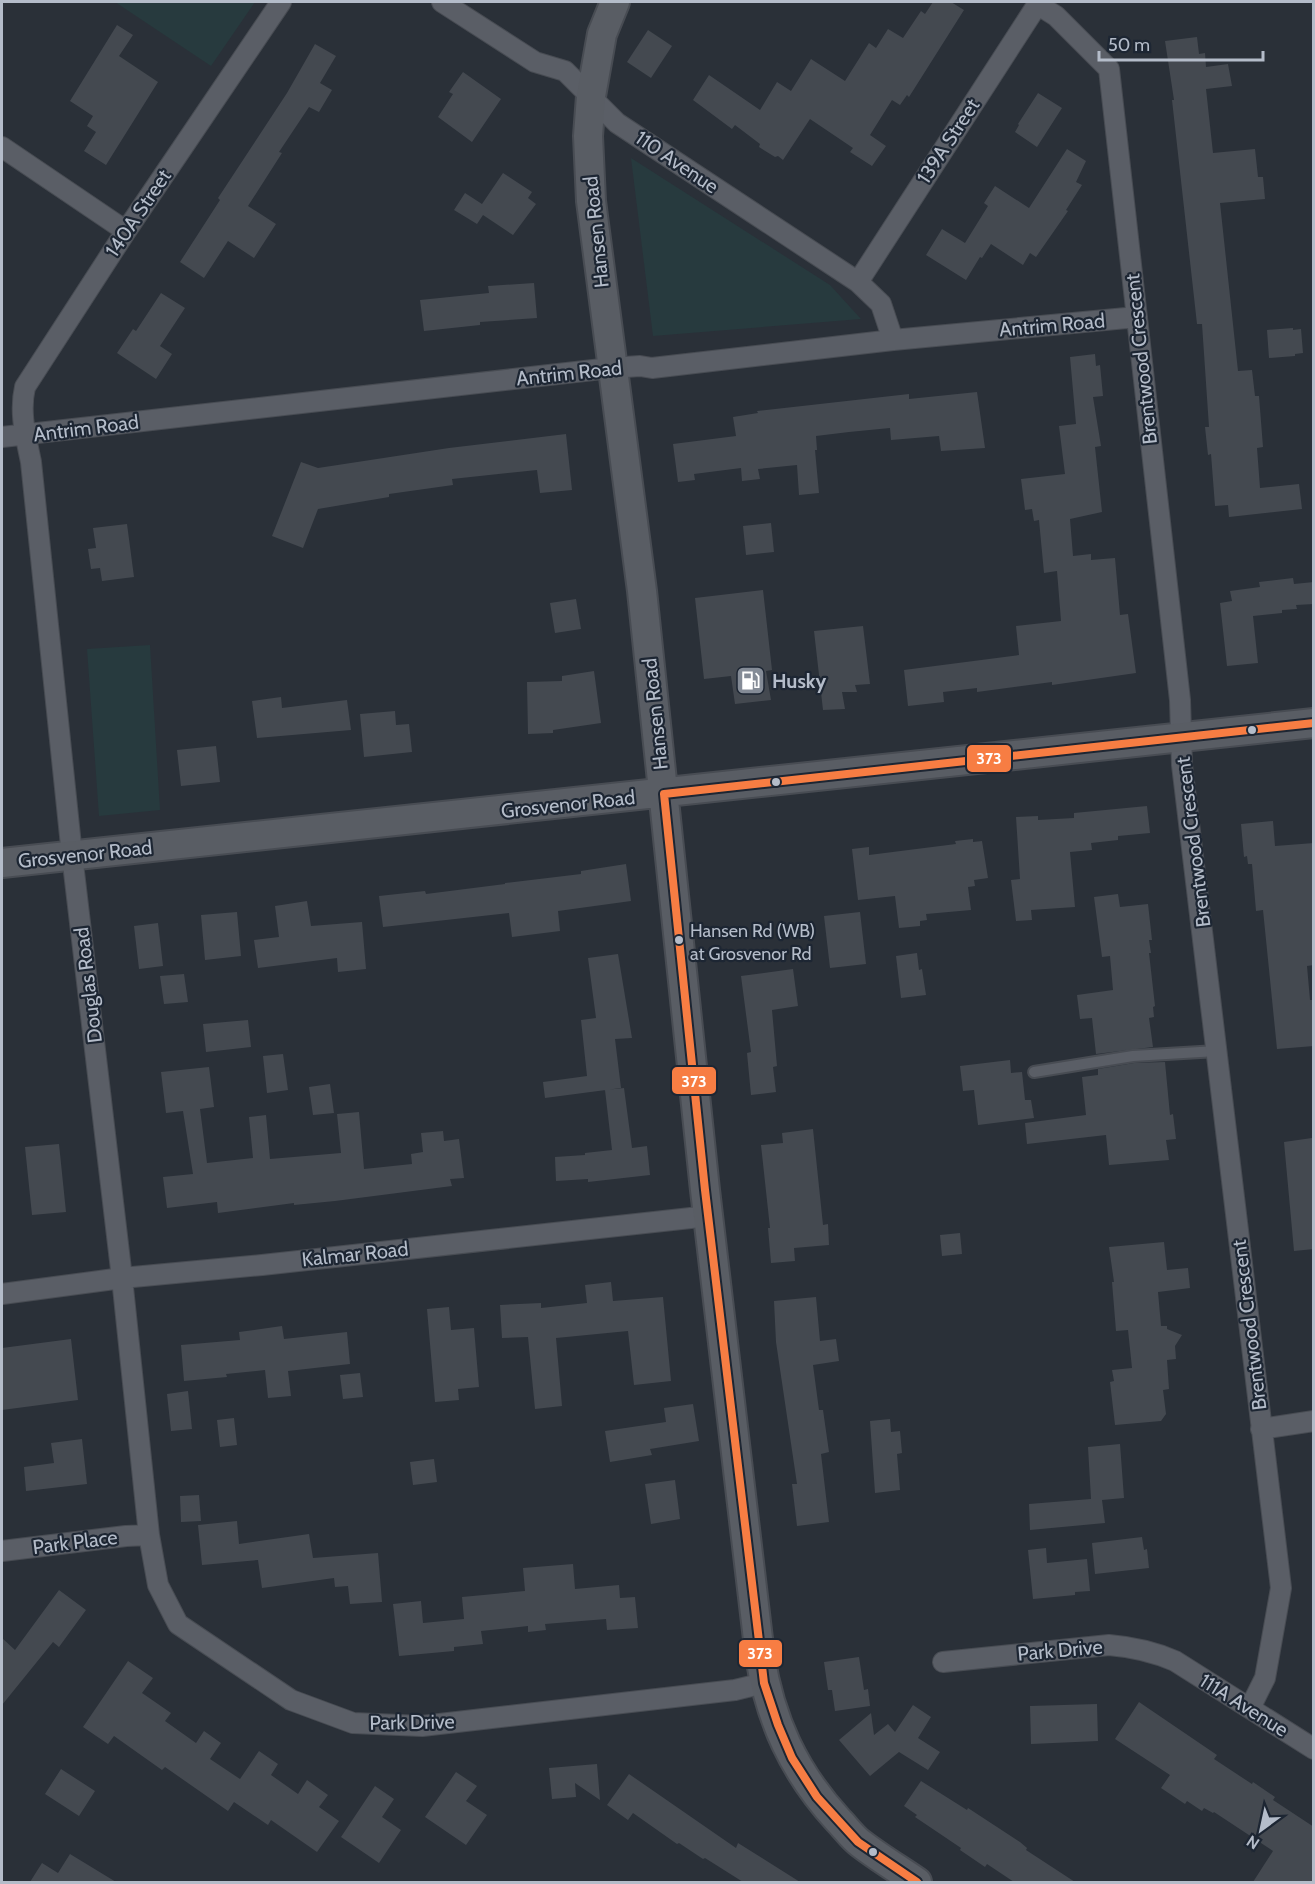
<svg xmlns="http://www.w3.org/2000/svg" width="1315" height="1884" viewBox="0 0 1315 1884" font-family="Cabin,sans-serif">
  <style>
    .green { fill: #273a3e }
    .building { fill: #444950 }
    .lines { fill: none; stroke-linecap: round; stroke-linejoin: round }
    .lane-casing { stroke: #484c53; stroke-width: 14 }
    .street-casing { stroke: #484c53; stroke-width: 22 }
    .secondary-casing { stroke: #484c53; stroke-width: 32 }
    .lane { stroke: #5a5e66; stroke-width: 10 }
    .street { stroke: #5a5e66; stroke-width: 20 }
    .secondary { stroke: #595d64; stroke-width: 28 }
    .bus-1-casing { stroke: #1d2633; stroke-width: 12 }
    .bus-1 { stroke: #f77d43; stroke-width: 8 }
    .bus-dot { fill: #b4bcc9; stroke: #1d2633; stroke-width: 2 }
    .labels { text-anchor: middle; stroke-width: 4.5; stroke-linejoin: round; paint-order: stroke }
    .bus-label { font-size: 18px; fill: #b4bcc9; stroke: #1d2633; text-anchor: start }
    .street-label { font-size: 20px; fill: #b4bcc9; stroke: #1d2633 }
    .poi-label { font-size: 20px; font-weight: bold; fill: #b4bcc9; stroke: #1d2633; text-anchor: start }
    .line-badge { stroke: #1d2633; stroke-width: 2 }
    .badge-label { font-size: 16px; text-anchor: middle; font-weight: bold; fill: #fff }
  </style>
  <rect width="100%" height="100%" fill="#2a3038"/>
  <path class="green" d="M115,2H255L211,66Z
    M631,158L830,285L861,319L653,336Z
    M150,645L160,810L99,816L87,649Z"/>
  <path class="building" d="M933,2H951L964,10L909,97L907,95L900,105L892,100L870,135L886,146L872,166L850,152L853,148L810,119L783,160L778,156L775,157L759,147L760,144L735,125L732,129L693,100L709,75L760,110L777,82L791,91L811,59L845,81L869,43L876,48L888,29L903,38L921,11L925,14Z
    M117,25L133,35L119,56L158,82L106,165L84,151L96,132L87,126L93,116L70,101Z
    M648,30L672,46L651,78L627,62Z
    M1197,37L1199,54L1205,53L1206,67L1228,64L1232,86L1206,89L1213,153L1255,149L1258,177H1263L1265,199L1220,203L1238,371L1252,370L1255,396H1259L1263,447L1257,448L1260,488L1299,484L1302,509L1229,517L1228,505L1215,506L1211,454L1208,455L1205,427H1209L1202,324H1197L1172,100H1174L1165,41Z
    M315,44L336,56L320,83L332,90L319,112L309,107L279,152L282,153L248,206L276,224L254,258L228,241L204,278L180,262L220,200L218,198L287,93Z
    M463,72L501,99L472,142L438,117L453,94L449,92Z
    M1038,93L1062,108L1037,147L1015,132L1019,125L1018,124Z
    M1067,149L1086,161L1076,182L1082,185L1066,210L1068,211L1036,257L1030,253L1023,265L991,244L982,258L980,257L966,280L926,255L942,229L965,243L988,206L984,203L995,186L1029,208Z
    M503,173L532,192L528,198L536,204L513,235L483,215L477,224L454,210L465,193L482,204Z
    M534,283L537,318L480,322V325L424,331L420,300L489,293L488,286Z
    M161,293L185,308L160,346L172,354L156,379L117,353L133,329L136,331Z
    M1293,328V330L1301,329L1303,353L1295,354V356L1269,358L1267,330Z
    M1095,354L1096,366L1100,365L1103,396L1093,397L1101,446L1095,447L1102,512L1070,519L1073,556L1091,554V560L1115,558L1120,615L1128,614L1136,673L1052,685V682L977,692V688L943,692L944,702L908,706L904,670L1019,655L1016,626L1061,621L1057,571L1044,573L1039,520L1034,521L1032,509L1025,510L1021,479L1065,474L1059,426L1076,424L1070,357Z
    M977,392L985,448L941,451L939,436L891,440L890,428L849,432L816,436L817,450H815L819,493L799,495L797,465L758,469L760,479L742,481L741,468L694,474L695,480L678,482L673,444L736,436L733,417L758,413L757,411L909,394V399Z
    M566,434L572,490L540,493L537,470L452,479L453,485L389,494V497L318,509L303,548L272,536L301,462L318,468L449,448Z
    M771,523L774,552L746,555L743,526Z
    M127,524L134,577L102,581L100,568L91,569L88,549L96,548L93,528Z
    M1293,578L1294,584L1314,582V604L1296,605L1297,609L1282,610V613L1253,616L1258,663L1227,666L1220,603L1232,601L1230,591L1260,587L1259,582Z
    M763,590L772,670L766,671L771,700L735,704L731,676L704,679L695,598Z
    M576,599L581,629L555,633L550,603Z
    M863,626L870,684L855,685L857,692H842L845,709L823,710L814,631Z
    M594,671L601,723L553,730V733L528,734L527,682L562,681V676Z
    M281,697L282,708L347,700L351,730L257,738L252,701Z
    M395,711L396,725L409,724L412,752L364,757L360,714Z
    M216,746L220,782L181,786L177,750Z
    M1147,806L1150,833L1118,836V840L1091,843L1092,850L1070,852L1075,907L1031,910L1032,920L1016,921L1011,880L1020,879L1016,817L1038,816V820L1074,818V813Z
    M1273,821L1275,846L1314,843V965L1307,966L1310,1000H1314V1046L1277,1049L1263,910L1256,911L1252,864H1248L1247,856L1244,857L1241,824Z
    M973,839V842L982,841L988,878L974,880L975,886L968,887L971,910L926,914L927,920L920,921V926L899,928L895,896L858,900L852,849L869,847V855L956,844L955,841Z
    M626,864L631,901L558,911L560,931L512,937L509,913L383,927L379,896L425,891L426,894L505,884V883L581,874V871Z
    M1118,894L1120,907L1148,904L1152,940H1149L1151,953H1149L1155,1006L1153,1007L1154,1017L1149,1018L1153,1047L1096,1054L1092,1018L1080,1019L1077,995L1113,990L1110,956L1102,957L1094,897Z
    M307,901L311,926L362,922L366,969L338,972L337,958L258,968L254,940L279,937L275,906Z
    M237,912L241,956L205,960L201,915Z
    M860,912L866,964L830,968L824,916Z
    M158,923L163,966L139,969L134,926Z
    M917,953L919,970L922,969L926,995L901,998L896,956Z
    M618,954L632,1038L615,1039L621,1088L545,1098L543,1082L587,1076L581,1020L596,1018L588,958Z
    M793,969L798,1006L772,1010L777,1066L773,1067L776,1092L751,1095L747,1053L751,1052L741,976Z
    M184,974L188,1002L164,1004L160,976Z
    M248,1020L251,1047L206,1052L203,1024Z
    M283,1054L288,1090L267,1093L263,1056Z
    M1010,1060L1011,1073L1022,1072L1025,1100H1031L1034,1118L978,1125L974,1090L963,1091L960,1066Z
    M1165,1062L1170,1115L1173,1114L1176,1139L1166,1140L1169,1160L1109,1165L1106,1135L1027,1144L1025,1123L1086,1115L1082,1077L1098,1075V1069L1134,1063Z
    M209,1067L214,1107L200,1109L207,1163L253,1158L249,1117L266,1115L270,1159L341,1153L337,1114L359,1112L364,1169L412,1164L411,1154L423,1152L421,1133L443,1131L444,1141L459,1139L464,1178L450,1179L452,1186L335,1201L294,1205V1203L218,1213L217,1202L167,1208L163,1177L193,1174L183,1111L166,1113L161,1072Z
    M330,1084L334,1113L313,1115L309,1087Z
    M624,1088L632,1148L647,1146L650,1175L588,1182V1179L556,1181L555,1157L585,1155V1153L612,1150L605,1090Z
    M813,1129L823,1225L828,1224L829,1245L794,1248L795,1261L771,1263L768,1228H770L761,1145L783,1143L782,1133Z
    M1312,1138L1314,1249L1294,1251L1284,1142Z
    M59,1144L66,1212L32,1215L25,1147Z
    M960,1233L962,1254L942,1256L940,1235Z
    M1164,1242L1167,1270L1188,1268L1190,1288L1158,1292L1161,1326H1167V1329L1182,1335L1175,1346L1176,1359L1167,1360L1169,1389L1163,1390L1166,1414L1161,1421L1115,1425L1110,1382L1114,1381L1112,1370L1132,1368L1128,1330L1116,1331L1112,1282H1114L1109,1247Z
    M611,1282L613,1301L663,1297L671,1381L634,1385L628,1331L556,1338L562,1406L535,1409L528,1337L502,1338L500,1305L541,1303V1308L587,1303L585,1285Z
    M816,1297L820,1341L836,1339L839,1361L813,1365L819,1410H823L829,1452L821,1454L829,1522L797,1526L792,1484H797L776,1342L774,1301Z
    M449,1307L451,1330L474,1328L479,1387L458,1389L459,1400L435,1402L427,1309Z
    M282,1326L284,1339L347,1332L350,1364L288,1371L291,1396L268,1398L265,1370L226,1374L227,1377L184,1381L181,1345L240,1340L239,1332Z
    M71,1339L78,1400L2,1410V1348Z
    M360,1373L363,1397L343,1399L340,1375Z
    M188,1391L192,1429L171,1431L167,1394Z
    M693,1404L699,1441L650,1449L652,1455L610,1462L605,1431L666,1422L664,1408Z
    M234,1418L237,1445L220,1447L217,1420Z
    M890,1419L891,1432L900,1431L902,1453L897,1454L900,1490L875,1493L870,1421Z
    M82,1439L87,1484L26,1491L24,1467L54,1463L51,1443Z
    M1120,1444L1124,1498L1102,1500L1105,1523L1030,1530L1029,1504L1091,1499L1088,1447Z
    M434,1459L437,1482L413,1485L410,1462Z
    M675,1480L680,1519L651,1524L645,1484Z
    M199,1495L201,1521L181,1522L180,1496Z
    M237,1521L239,1544L309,1534L313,1558L378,1553L382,1602L350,1604L348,1586L335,1587L334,1578L262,1588L258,1560L202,1565L198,1525Z
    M1142,1537L1144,1550L1147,1549L1149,1568L1095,1574L1092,1543Z
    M1046,1548L1047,1563L1087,1559L1090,1591L1075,1592V1595L1033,1599L1028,1550Z
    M573,1564L575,1589L619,1585L620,1598L635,1597L638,1628L607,1630L606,1619L545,1624L546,1630L528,1632V1626L481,1631L483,1644L454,1647V1651L399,1656L393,1604L421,1601L423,1623L464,1619L462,1597L525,1591L523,1568Z
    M59,1590L86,1610L59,1647L53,1642L2,1705V1638L15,1650Z
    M859,1657L864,1690L868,1689L870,1706L835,1711L832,1690H828L824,1662Z
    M128,1661L153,1678L142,1693L171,1713L165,1721L196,1743L204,1731L221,1743L210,1759L240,1779L259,1751L278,1764L271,1775L298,1794L307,1780L328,1795L319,1807L339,1821L317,1852L271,1820L268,1825L234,1802L228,1811L165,1767L162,1770L114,1736L108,1744L83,1727Z
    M1139,1702L1217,1755L1214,1759L1252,1784L1253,1782L1275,1797L1273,1800L1314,1827V1882H1253L1273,1851L1214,1812L1213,1813L1204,1808L1202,1811L1187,1801L1185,1804L1161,1788L1170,1775L1115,1739Z
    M1097,1704L1098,1741L1031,1744L1030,1706Z
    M913,1705L931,1717L918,1738L940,1752L928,1770L899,1752L870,1776L839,1740L871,1713L874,1735L888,1724L895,1732Z
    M597,1764L600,1800L575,1783L576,1797L552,1799L549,1768Z
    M61,1769L95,1791L79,1816L45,1794Z
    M456,1772L477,1786L466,1801L487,1815L466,1845L425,1817Z
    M629,1774L736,1848L738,1843L800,1882H743L705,1858L703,1859L679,1843L677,1844L633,1813L628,1820L607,1805Z
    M921,1781L967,1810L968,1808L1020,1842L1027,1848L1026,1850L1075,1882H1014L987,1864L985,1867L960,1850L961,1848L915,1817L917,1815L904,1806Z
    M375,1786L394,1799L382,1817L401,1830L379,1863L341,1837Z
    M70,1854L116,1882H30L42,1863L58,1873Z"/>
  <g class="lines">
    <defs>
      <path id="lane" d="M1034,1072L1133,1056L1217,1051"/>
      <path id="street" d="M281,2L126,231L25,387C19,413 26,437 31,462L72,855L122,1278L149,1535L158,1585L178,1624L291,1700L353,1723L422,1726L735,1690L764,1683
        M442,2L535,62L565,71L617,123L858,282L881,304L893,340
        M1037,4L1056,16L1109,69L1180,700L1182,765L1281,1588L1265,1678L1250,1708
        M2,147L126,231
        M858,282L1039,2
        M2,437L611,368L640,366L652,368L893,340L1137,317
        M2,1294L122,1278L262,1265L709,1216
        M1261,1429L1314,1421
        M2,1551L126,1536L149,1535
        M943,1662L1109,1645C1133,1647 1152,1651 1175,1661L1314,1749"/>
      <path id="secondary" d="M615,2L602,34L591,96L588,136L591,201L642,591L705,1190L760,1656C770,1720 794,1772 838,1820C845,1827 852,1837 860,1843C878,1857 898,1869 917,1882
        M2,863L1314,723"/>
    </defs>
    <use href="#lane" class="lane-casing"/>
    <use href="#street" class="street-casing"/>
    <use href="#secondary" class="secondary-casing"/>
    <use href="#lane" class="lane"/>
    <use href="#street" class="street"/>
    <use href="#secondary" class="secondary"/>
    <defs>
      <path id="bus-1" d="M664,794L705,1190L764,1683L778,1725L792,1758L817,1797L858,1842L917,1882
        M664,794L1314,723"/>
    </defs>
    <use href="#bus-1" class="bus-1-casing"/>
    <use href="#bus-1" class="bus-1"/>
  </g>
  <defs>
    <symbol id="fuel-square" viewBox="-11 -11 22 22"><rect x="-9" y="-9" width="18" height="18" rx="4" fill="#848b96" stroke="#1d2633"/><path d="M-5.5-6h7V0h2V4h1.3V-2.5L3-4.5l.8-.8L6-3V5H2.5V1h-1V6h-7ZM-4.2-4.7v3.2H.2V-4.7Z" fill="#fff"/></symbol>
  </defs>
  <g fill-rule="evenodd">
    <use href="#fuel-square" x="734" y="664" width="33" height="33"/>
  </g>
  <g class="bus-dot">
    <circle cx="1252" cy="730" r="5"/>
    <circle cx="776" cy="782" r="5"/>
    <circle cx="679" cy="940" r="5"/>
    <circle cx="873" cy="1852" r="5"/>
  </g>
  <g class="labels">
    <g class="bus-label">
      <text x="690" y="937">Hansen Rd (WB)<tspan x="690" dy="23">at Grosvenor Rd</tspan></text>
    </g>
    <g class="street-label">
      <text transform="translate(948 141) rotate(-57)" y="7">139A Street</text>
      <text transform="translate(677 162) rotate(34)" y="7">110 Avenue</text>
      <text transform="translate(138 213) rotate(-56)" y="7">140A Street</text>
      <text transform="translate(596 232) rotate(-96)" y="7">Hansen Road</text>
      <text transform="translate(1052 325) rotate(-5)" y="7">Antrim Road</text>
      <text transform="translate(1141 359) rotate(-96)" y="7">Brentwood Crescent</text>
      <text transform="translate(569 373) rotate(-6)" y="7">Antrim Road</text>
      <text transform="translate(86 428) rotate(-7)" y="7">Antrim Road</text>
      <text transform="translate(655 714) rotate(-96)" y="7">Hansen Road</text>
      <text transform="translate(568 804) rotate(-6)" y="7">Grosvenor Road</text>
      <text transform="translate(1193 842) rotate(-97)" y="7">Brentwood Crescent</text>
      <text transform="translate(85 854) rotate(-6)" y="7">Grosvenor Road</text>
      <text transform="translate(88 985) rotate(-97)" y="7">Douglas Road</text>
      <text transform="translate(355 1254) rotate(-6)" y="7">Kalmar Road</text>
      <text transform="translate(1249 1325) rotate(-97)" y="7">Brentwood Crescent</text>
      <text transform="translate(75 1542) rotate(-7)" y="7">Park Place</text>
      <text transform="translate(1060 1650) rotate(-5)" y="7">Park Drive</text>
      <text transform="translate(1244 1705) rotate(32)" y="7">111A Avenue</text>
      <text transform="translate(412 1722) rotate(-1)" y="7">Park Drive</text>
    </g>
    <g class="poi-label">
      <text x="772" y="688">Husky</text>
    </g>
  </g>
  <g class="line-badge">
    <rect x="966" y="744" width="46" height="29" rx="6" fill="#f77d43"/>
    <rect x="671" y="1066" width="46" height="29" rx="6" fill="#f77d43"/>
    <rect x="738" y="1639" width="45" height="29" rx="6" fill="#f77d43"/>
  </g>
  <g class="badge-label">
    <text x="989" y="764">373</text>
    <text x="694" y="1087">373</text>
    <text x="760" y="1659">373</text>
  </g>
  <rect width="1315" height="1884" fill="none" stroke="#b4bcc9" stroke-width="6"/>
  <g transform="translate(1261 1830) rotate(213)" stroke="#1d2633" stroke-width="4.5" paint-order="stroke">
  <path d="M0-4.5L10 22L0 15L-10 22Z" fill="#b4bcc9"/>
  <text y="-9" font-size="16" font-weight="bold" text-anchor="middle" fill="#b4bcc9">N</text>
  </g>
  <path d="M1099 51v9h164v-9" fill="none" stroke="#b4bcc9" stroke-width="3"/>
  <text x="1108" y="51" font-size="18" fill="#b4bcc9" stroke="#1d2633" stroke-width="4.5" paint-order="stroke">50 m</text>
</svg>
